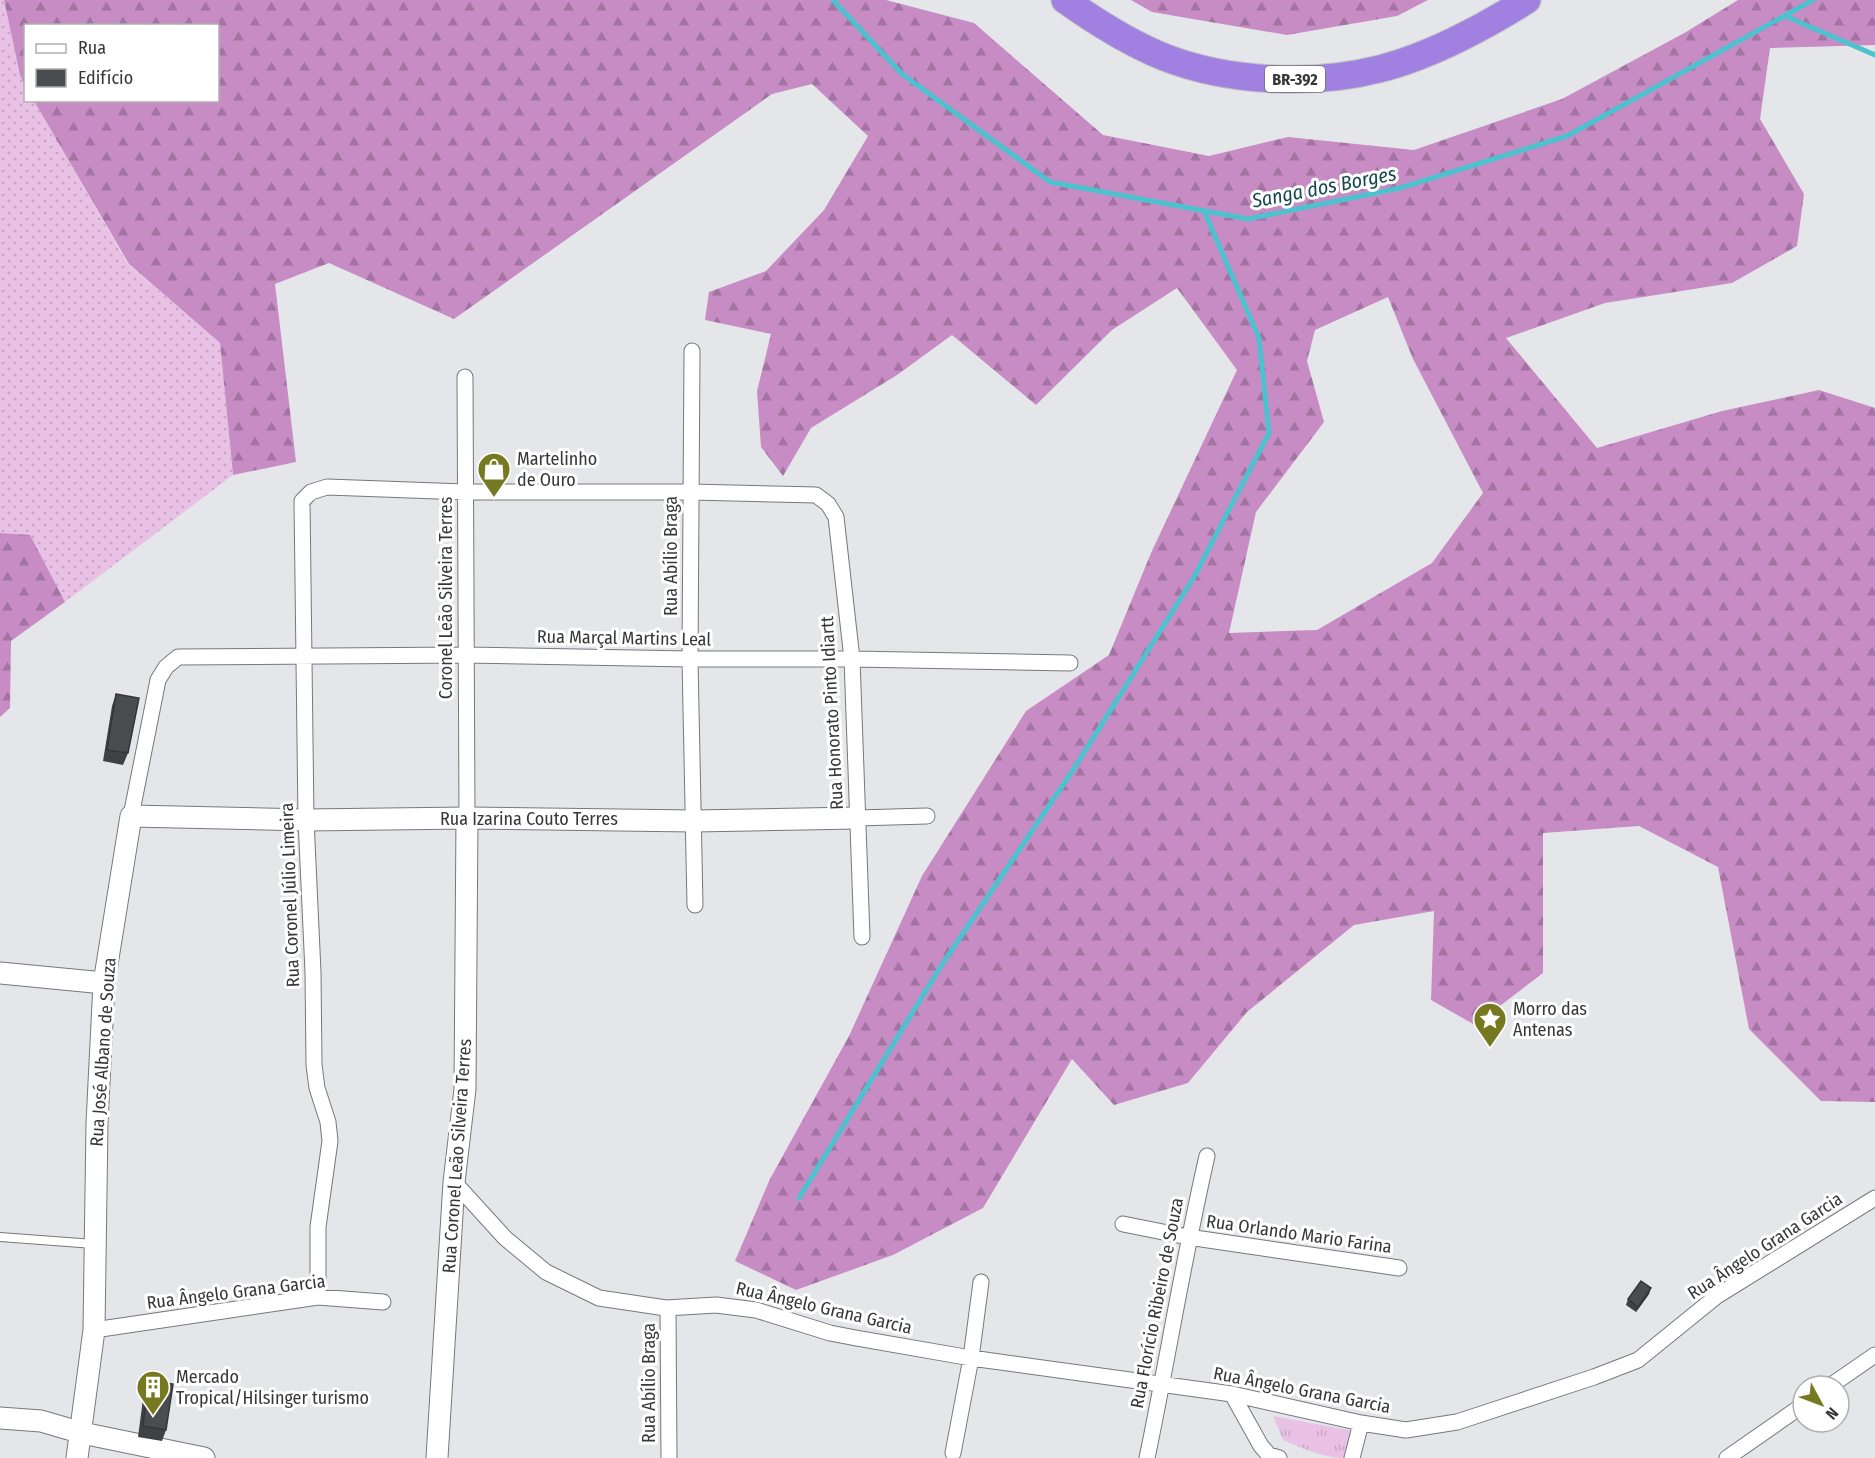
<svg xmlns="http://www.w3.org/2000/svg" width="1875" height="1458" viewBox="0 0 1875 1458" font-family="'Fira Sans Condensed',sans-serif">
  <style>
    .grass { fill: url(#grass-dots) }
    .forest { fill: url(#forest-firs); fill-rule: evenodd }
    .park { fill: url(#park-tufts) }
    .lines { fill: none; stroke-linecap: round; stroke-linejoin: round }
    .stream { stroke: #4bc2ce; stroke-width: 5 }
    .lane-casing { stroke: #76787c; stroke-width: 10 }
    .street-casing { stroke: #76787c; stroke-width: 17 }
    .secondary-casing { stroke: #76787c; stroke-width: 23 }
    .highway-casing { stroke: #c3c3c4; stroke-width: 29 }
    .lane { stroke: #fff; stroke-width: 8 }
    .street { stroke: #fff; stroke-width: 15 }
    .secondary { stroke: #fff; stroke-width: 21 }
    .highway { stroke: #a081e1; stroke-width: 27 }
    .wall { fill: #3f4245 }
    .shaded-wall { fill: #333638 }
    .building { fill: #494d50; stroke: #333638; stroke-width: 1.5 }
    .labels { text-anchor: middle; stroke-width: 6; stroke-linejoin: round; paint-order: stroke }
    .shield { fill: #fff; stroke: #737374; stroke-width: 1.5 }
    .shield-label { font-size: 16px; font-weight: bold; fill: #373739 }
    .poi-label { font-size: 18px; fill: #373739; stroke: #fff; text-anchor: start }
    .street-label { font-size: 18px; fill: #373739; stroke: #fff }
    .water-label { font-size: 20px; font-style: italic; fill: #12474c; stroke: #fff }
  </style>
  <defs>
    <pattern id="grass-dots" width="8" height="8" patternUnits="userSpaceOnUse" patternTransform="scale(1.5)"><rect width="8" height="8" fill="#e8c1e5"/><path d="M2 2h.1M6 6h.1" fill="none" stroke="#c8a6c5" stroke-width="1.8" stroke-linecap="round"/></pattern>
    <pattern id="forest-firs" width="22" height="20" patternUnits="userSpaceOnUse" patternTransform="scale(1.5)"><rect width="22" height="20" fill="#c88cc5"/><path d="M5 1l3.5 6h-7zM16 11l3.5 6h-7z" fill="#a373a1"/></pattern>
    <pattern id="park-tufts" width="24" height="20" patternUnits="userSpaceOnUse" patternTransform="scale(1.5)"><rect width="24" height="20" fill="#e8c1e5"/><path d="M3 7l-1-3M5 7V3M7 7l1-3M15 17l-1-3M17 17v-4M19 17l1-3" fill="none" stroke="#c8a6c5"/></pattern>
  </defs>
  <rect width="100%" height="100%" fill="#e4e6ea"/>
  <path class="grass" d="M0,0H4L20,75L25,85L26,100L34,101L128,264L220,343L233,475L65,602L30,536L0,533Z"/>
  <path class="forest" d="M4,0H886L974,23L1103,135L1209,156L1288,137L1414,150L1562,99L1686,32L1738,0H1875V45L1770,48L1760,119L1804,194L1797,246L1732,283L1605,303L1506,338L1597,448L1722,411L1819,390L1875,408V1102L1821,1101L1749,1029L1718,867L1639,826L1543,833V973L1475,1025L1431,1000L1434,911L1354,925L1247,1012L1188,1083L1114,1105L1072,1059L983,1208L893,1255L796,1290L735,1261L770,1179L849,1036L922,876L1026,711L1109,655L1151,553L1237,370L1177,288L1112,330L1036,405L952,335L897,375L811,428L783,476L761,447L757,391L771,334L705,320L709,292L766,271L824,210L868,136L812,84L772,94L454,319L329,263L275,284L296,462L233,475L220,343L129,264L34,101L218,100V26H26L25,85L20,75ZM1388,297L1413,359L1483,493L1432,563L1317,630L1229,633L1256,512L1324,422L1307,361L1315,330Z
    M1131,0H1428L1397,16L1287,35L1152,12Z
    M0,533L30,535L65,602L11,641L10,708L0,717Z"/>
  <path class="park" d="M1273,1416L1354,1431L1347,1458C1324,1458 1304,1449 1283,1440Z"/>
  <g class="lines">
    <path class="stream" d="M833,0L902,74L1050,182L1248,219L1400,188L1567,136L1813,0
      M1785,16L1875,55
      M799,1198L941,966L1075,767L1194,577L1269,433L1259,338L1204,211"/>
    <defs>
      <path id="lane" d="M0,1237L94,1244"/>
      <path id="street" d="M692,351L690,659L695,905
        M465,377L467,818
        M131,816L158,680L166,667L178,657L467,655L690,659H852L1070,663
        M857,818L927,816
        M454,1182L505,1238L546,1272L599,1298L666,1308L716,1305L756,1310L830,1333L856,1338L971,1358L1232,1394L1361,1423L1406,1430L1457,1422L1594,1377L1638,1360L1717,1296L1875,1198
        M1123,1224L1188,1237L1399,1268
        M318,1297V1227L330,1141L328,1122L317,1088L314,1065L313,972L306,820L302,501L311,492L327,487L465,492H690L816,495L828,504L836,517L852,659L862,937
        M668,1308L669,1458
        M94,1330L318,1297L383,1302
        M1830,1386L1875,1355
        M1232,1394L1261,1446L1269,1455L1279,1458
        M953,1453L971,1358L981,1282
        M1147,1458C1168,1357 1184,1256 1207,1156
        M1352,1458L1361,1423
        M1727,1458L1803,1405"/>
      <path id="secondary" d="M0,973L104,983
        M0,1418L41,1421L82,1433L204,1458
        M77,1458L94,1330L97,1123L104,983L131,816L306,820L467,818L694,821L857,818
        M437,1458L454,1182L465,1089L467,818"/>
      <path id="highway" d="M1065,0C1096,22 1129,43 1164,57C1227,82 1313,86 1379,69C1428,57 1485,27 1527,0"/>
    </defs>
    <use href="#lane" class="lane-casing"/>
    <use href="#street" class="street-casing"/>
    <use href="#secondary" class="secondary-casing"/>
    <use href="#highway" class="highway-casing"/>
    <use href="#lane" class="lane"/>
    <use href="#street" class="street"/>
    <use href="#secondary" class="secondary"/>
    <use href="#highway" class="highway"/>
  </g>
  <path class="wall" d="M116,694L128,753L123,765L103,761L112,706Z
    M1649,1294L1636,1312L1626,1305L1628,1299Z
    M148,1380L166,1430L162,1441L138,1437L144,1391Z"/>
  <path class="shaded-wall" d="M1651,1288L1649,1294L1636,1312L1638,1307Z"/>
  <path class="building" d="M116,694L139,698L128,753L107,750Z
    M1641,1281L1651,1288L1638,1307L1628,1299Z
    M148,1380L173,1384L166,1430L143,1426Z"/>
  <defs>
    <symbol id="shop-pin" viewBox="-11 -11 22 30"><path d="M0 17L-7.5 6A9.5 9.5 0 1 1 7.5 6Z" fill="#777921" stroke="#fff"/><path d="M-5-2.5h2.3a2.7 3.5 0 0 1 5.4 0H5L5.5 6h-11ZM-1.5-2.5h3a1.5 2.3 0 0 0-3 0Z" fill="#fff"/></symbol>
    <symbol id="sight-pin" viewBox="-11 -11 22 30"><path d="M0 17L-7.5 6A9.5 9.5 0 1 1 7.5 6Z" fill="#777921" stroke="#fff"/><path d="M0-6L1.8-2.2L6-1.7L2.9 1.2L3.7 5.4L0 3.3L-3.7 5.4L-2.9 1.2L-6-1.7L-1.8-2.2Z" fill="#fff"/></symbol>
    <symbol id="building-pin" viewBox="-11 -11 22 30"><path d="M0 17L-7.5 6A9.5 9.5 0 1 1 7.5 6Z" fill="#777921" stroke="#fff"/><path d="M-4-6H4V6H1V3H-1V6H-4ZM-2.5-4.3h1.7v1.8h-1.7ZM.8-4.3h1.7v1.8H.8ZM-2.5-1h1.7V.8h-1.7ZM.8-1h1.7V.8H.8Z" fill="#fff"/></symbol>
  </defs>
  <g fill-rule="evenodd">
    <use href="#shop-pin" x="475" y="450" width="38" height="52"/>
    <use href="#sight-pin" x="1471" y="1000" width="38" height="52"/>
    <use href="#building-pin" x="134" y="1368" width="38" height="52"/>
  </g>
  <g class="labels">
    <rect class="shield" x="1265" y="66" width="60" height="26" rx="4.5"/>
    <g class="shield-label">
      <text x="1295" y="85">BR-392</text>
    </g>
    <g class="poi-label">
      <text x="517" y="465">Martelinho<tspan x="517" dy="21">de Ouro</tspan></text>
      <text x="1513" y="1015">Morro das<tspan x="1513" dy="21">Antenas</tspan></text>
      <text x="176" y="1383">Mercado<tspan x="176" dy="21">Tropical/Hilsinger turismo</tspan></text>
    </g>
    <g class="street-label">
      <text transform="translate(671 556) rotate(-90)" y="6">Rua Abílio Braga</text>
      <text transform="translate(446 598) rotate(-90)" y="6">Coronel Leão Silveira Terres</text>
      <text transform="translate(624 638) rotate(1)" y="6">Rua Marçal Martins Leal</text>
      <text transform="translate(832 713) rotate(-93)" y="6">Rua Honorato Pinto Idiartt</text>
      <text x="529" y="825">Rua Izarina Couto Terres</text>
      <text transform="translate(290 895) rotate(-92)" y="6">Rua Coronel Júlio Limeira</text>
      <text transform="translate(103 1052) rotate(-86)" y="6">Rua José Albano de Souza</text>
      <text transform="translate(457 1156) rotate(-86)" y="6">Rua Coronel Leão Silveira Terres</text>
      <text transform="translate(1299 1234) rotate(8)" y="6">Rua Orlando Mario Farina</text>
      <text transform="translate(1765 1246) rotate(-33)" y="6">Rua Ângelo Grana Garcia</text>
      <text transform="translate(236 1292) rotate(-7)" y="6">Rua Ângelo Grana Garcia</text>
      <text transform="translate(1157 1303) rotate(-79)" y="6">Rua Florício Ribeiro de Souza</text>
      <text transform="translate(824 1308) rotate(13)" y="6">Rua Ângelo Grana Garcia</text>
      <text transform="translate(649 1383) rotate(-90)" y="6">Rua Abílio Braga</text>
      <text transform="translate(1302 1390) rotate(11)" y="6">Rua Ângelo Grana Garcia</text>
    </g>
    <g class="water-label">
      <text transform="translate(1324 187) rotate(-11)" y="7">Sanga dos Borges</text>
    </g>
  </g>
  <rect x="24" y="24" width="195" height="78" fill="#ffffff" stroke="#afafb0" stroke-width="1.5"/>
  <rect x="36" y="44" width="30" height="9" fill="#ffffff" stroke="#afafb0" stroke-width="1.5"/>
  <text x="78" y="54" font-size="18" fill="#373739">Rua</text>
  <rect x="36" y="69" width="30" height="18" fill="#494d50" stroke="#afafb0" stroke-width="1.5"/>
  <text x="78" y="84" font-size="18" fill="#373739">Edifício</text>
  <g transform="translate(1821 1404) rotate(131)"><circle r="28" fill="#ffffff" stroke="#afafb0" stroke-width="1.5"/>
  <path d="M0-4.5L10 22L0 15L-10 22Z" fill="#777921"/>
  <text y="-9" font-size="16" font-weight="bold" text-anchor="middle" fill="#373739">N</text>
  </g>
</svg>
